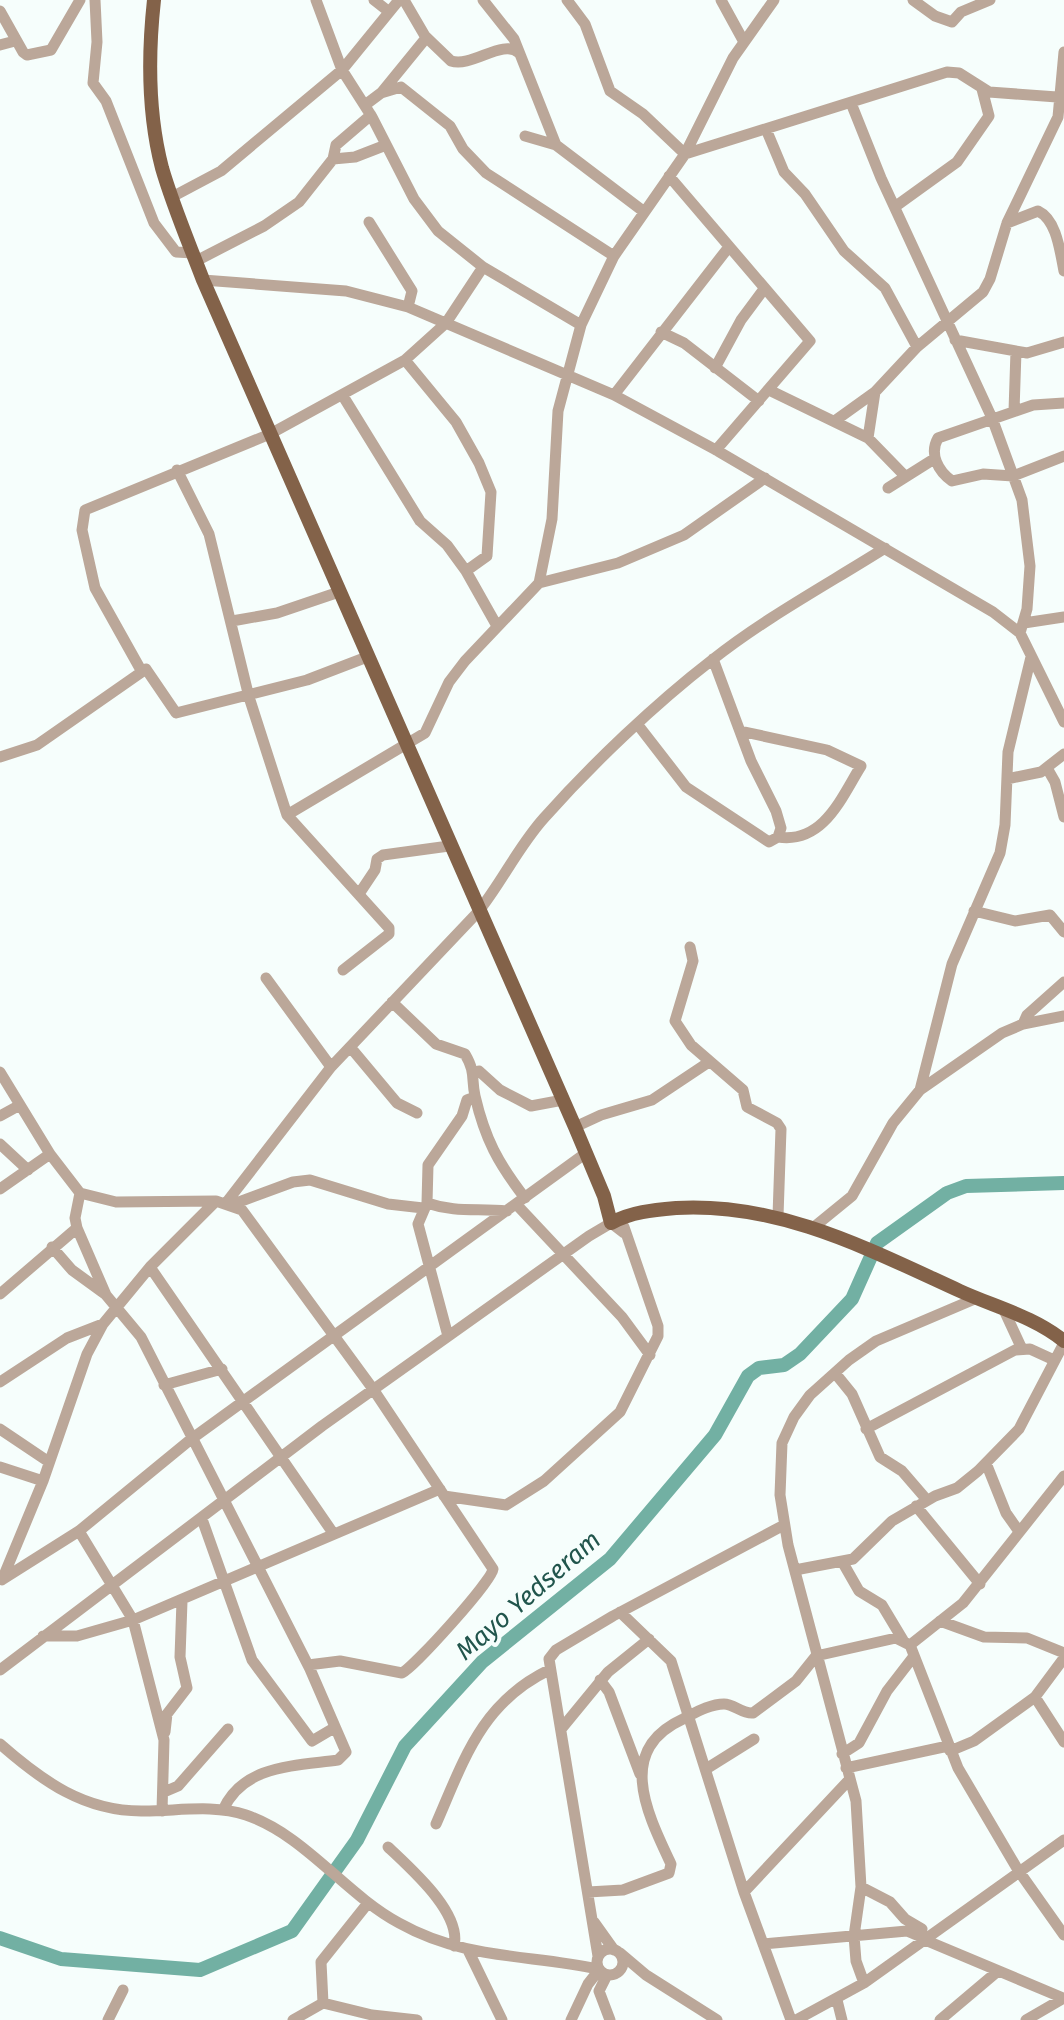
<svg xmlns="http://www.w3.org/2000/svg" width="1064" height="2020" viewBox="0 0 1064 2020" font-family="'Fira Sans',sans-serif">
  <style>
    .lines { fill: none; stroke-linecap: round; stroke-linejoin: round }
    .river { stroke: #72b0a3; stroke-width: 14 }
    .minor { stroke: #bba799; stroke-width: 11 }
    .major { stroke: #836249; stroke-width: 14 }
    .labels { text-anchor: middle; stroke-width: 8; stroke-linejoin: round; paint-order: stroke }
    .water-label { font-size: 26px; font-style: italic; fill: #21554c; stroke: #f6fefc }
  </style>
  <rect width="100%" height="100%" fill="#f6fefc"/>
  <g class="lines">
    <path class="river" d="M0,1938L61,1959L200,1970L292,1931L357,1840L405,1746L482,1662L610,1559L715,1435L748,1376L759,1368L784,1365L800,1354L852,1299L877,1243L947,1193L966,1186L1064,1183"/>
    <path class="minor" d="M95,0L97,42L93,83L106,101L154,223L176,252L193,253
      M316,0L342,70L372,117L414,199L438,231L483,267L581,325
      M374,0L388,11
      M404,0L425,36L451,61C472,68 503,38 519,53
      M483,0L514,39L556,145
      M567,0L585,24L610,91L643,114L685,154L947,72L959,73L989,92L1057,97
      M721,0L744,42
      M913,0L935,16L952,22L961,12L990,0
      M0,11L23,52L27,55L51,50L80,0
      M0,45L15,41
      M382,92L426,38
      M851,103L881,178L992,418L1022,500L1030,566L1027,609L1020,633
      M365,105L381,93L401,87L450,126L463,149L486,173L614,256
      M766,129L784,172L805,194L844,251L885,288L917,347
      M525,136L556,145L643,211
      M333,159L355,157L386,145
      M669,176L810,341L716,450
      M172,197L221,171L342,70L399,0
      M896,206L957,162L989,116L982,89
      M369,222L412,291L408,307
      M1007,223L1038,211C1057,220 1060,252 1064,271
      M196,261L264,226L299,202L333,159L336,145L371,115
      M203,280L346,291L408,307L614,395L716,450L993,612L1020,633L1064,722
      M661,332L684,343L759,401
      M955,340L1027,353L1064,342
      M405,360L456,422L479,463L491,492L487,556L466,571
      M715,368L741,320L764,289
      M769,390L868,438L904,475
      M614,395L728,248
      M343,396L420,521L447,545L466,571L497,626
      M1064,403L1033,405L938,438C929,454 938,471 952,481L983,474L1013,476L1064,456
      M1014,411L1016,351
      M836,420L875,392L917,347L983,292L990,279L1007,223L1058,117L1064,52
      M868,438L875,392
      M177,470L209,534L249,697L287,815L389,928V934L343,970
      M888,488L934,459
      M539,583L618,563L684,535L765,478
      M232,621L277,613L339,592
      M1024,623L1064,617
      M713,659L751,761L776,811L781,828L778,837
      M142,672L95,588L82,530L85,510L270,434L405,360L446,323L483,267
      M638,725L686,787L769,842L778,837C824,844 842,796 861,766L827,750L740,731
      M0,757L37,745L146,669L176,713L307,680L367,657
      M1047,768L1055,782L1064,817
      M1007,779L1041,772L1064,754
      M287,815L425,733L449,682L465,661L539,583L552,519L558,411L581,325L614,256L685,154L733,58L774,0
      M359,894L375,870L377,859L383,855L449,846
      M974,911L1015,921L1050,915L1064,932
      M690,947L693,961L675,1021L691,1045L743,1090L747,1107L777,1123L781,1129L778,1216
      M266,978L331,1067
      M392,1002L436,1044L465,1054C476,1073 471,1078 475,1096C485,1139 498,1163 525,1198
      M1023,1024L1027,1015L1064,982
      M351,1048L397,1103L417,1113
      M0,1072L50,1154L80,1193L116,1202L216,1201L242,1210L373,1389L493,1569C492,1581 415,1666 402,1673L340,1661L308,1665
      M476,1072L479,1071L500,1090L531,1106L563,1100
      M920,1090L952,964L1000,853L1005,825L1008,752L1031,657
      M0,1116L20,1105
      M575,1127L601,1115L652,1100L709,1062
      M0,1144L28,1170
      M0,1189L50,1154
      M80,1193L75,1218L77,1228L106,1295L141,1337L310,1669L346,1752L338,1760C294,1766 243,1765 223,1810
      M226,1203L331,1067L478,912C502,882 518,847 544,818C592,764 655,704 712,660C765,618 828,584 885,548
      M427,1203C456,1213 477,1208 507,1211
      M516,1204L622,1317L650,1355
      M231,1205L293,1182L310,1180L388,1204L423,1208
      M814,1227L852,1196L893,1123L920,1090L1002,1033L1023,1024L1064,1016
      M52,1247L72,1270L105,1294
      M150,1267L333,1533
      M0,1294L77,1228
      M1003,1308L1022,1349
      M448,1336L418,1224L427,1203L428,1165L462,1116L467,1100L475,1097
      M835,1373L852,1394L880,1457L902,1471L927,1500
      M0,1382L67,1338L103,1324
      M164,1385L222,1369
      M0,1429L49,1462
      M866,1429L1015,1350L1030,1349L1054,1360
      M986,1463L1006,1513L1018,1530
      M0,1467L43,1481
      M444,1496L506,1505L544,1481L620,1412L658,1336V1326L624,1227
      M916,1506L980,1584
      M202,1519L252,1660L312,1741L334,1728
      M79,1531L133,1620L164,1740L162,1811
      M843,1563L859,1591L882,1605L903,1640
      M795,1570L853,1559L892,1521L935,1496L957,1488L978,1471L1019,1429L1064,1343
      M3,1579L79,1531L190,1440L586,1153
      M2,1580L43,1481L87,1354L103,1324L150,1267L216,1201
      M620,1612L671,1661L744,1892L791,2020
      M940,1621L984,1637L1027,1638L1064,1653
      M43,1636H77L133,1620L440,1489
      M910,1645L963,1603L1064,1476
      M0,1670L322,1426L589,1236L611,1223L624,1233
      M600,1680L609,1692L640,1774
      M1035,1697L1064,1742
      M562,1728L608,1672L649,1639
      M165,1732L167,1714L187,1688L180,1657L182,1601
      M0,1744C42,1781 85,1812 144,1811C178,1811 213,1804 246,1815C305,1835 345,1894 399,1923C465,1960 528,1954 598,1969
      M950,1751L974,1741L1035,1697L1064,1658
      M842,1754L859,1743L887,1691L914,1656
      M846,1768L948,1746
      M706,1769L754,1739
      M164,1792L178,1786L228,1729
      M436,1824C464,1760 481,1703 549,1670
      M388,1847C411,1869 462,1913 454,1946
      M861,1887L890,1902L905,1919L922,1929
      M588,1892L623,1890L669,1873L671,1864C647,1813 615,1750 683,1719C695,1713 710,1704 724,1704C734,1704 742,1714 753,1713L796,1681L816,1656L896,1638L910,1645L958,1768L1018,1870L1064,1935
      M744,1892L849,1780
      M594,1922L614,1950
      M925,1940L1063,1998
      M763,1944L907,1931L926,1939
      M597 1962a13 13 0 1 1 26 0a13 13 0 1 1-26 0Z
      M468,1950L502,2020
      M620,1953L646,1975L717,2020
      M598,1956L549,1659L556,1650L613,1616L784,1525
      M607,1975L599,1991L610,2020
      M864,1983L856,1961L854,1936L861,1887L856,1801L788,1545L780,1495L782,1443L794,1417L810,1395L849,1360L876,1341L977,1298
      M837,2000L842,2020
      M323,2003L321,1962L368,1903
      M108,2020L123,1990
      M293,2020L323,2003L372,2015L417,2020
      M571,2020L588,1984L599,1970
      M796,2020L864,1983L1064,1840
      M940,2020L998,1971
      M1026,2020L1064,1998"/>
    <path class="major" d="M154,0C148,55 148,114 162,168C173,206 189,243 203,280L575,1127L604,1196L611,1223C631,1212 653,1210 676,1208C779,1202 868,1249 960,1291C995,1307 1033,1316 1064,1341"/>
  </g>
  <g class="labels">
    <g class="water-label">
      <text transform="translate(528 1595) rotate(-41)" y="9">Mayo Yedseram</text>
    </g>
  </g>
</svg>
